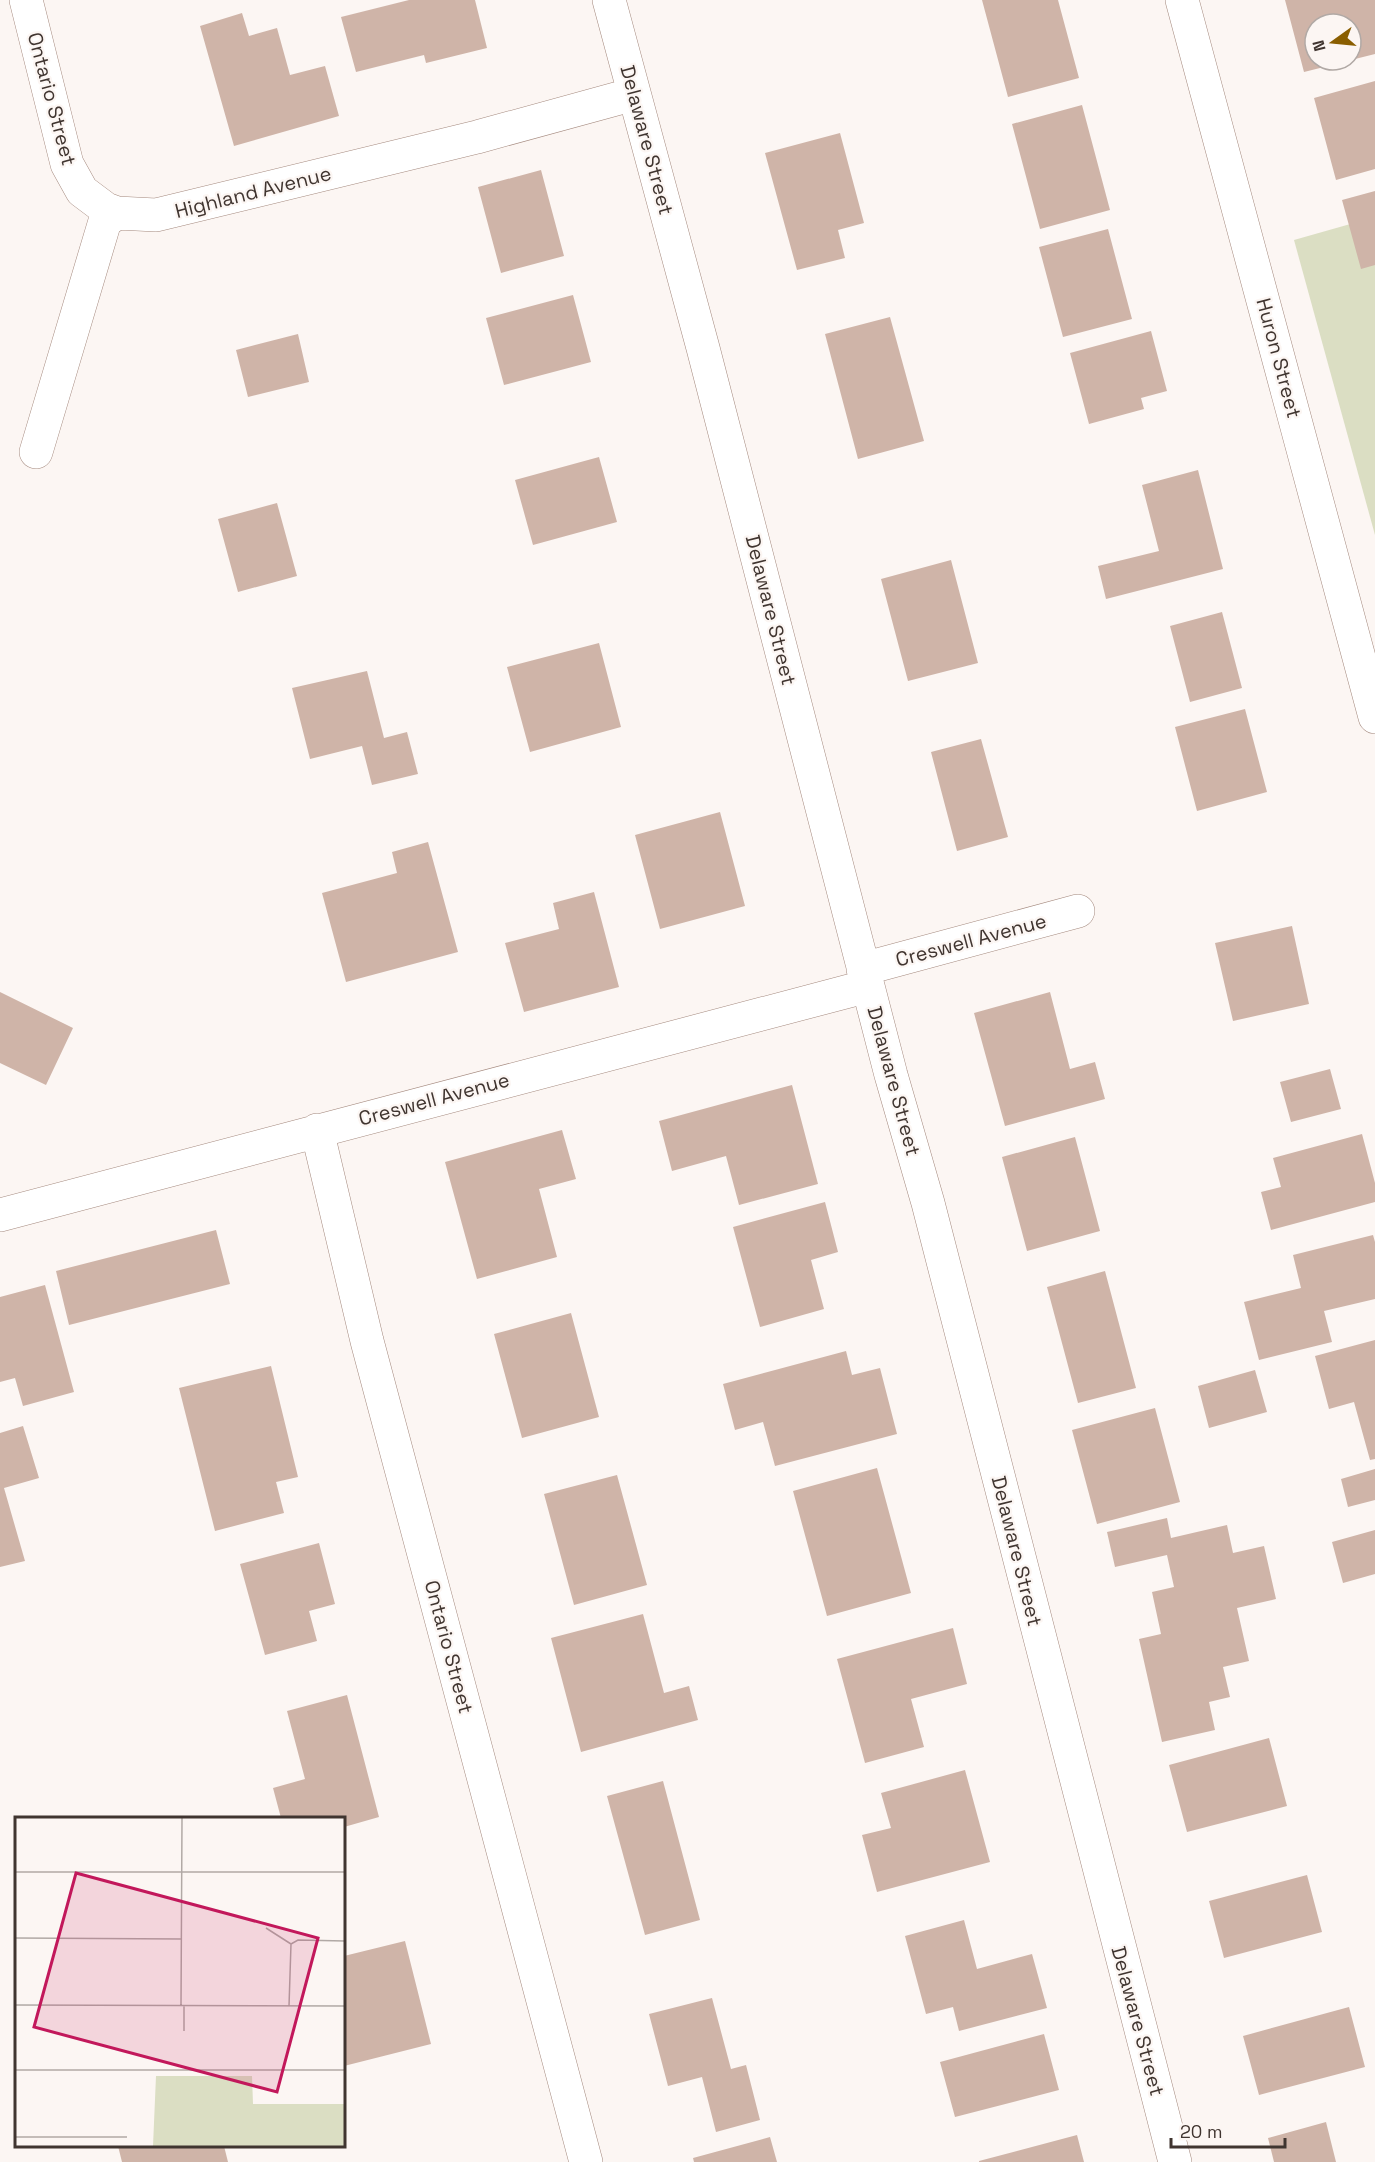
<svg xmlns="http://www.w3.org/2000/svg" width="1375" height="2162" viewBox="0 0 1375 2162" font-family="'Space Grotesk',sans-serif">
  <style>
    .green { fill: #dbdec3 }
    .building { fill: #cfb4a8 }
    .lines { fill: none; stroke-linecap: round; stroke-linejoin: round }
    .minor-casing { stroke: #a58a7f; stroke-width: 34 }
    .minor { stroke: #fff; stroke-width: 33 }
    .labels { text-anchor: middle; stroke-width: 4.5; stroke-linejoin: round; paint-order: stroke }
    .street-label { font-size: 20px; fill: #403530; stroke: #fcf6f3 }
    .inset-road { fill: none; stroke: #b1a9a5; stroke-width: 1.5 }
    .view { fill: #c2185b; fill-opacity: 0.15; stroke: #c2185b; stroke-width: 3 }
    .inset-edge { fill: none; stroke: #403530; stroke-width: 3 }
  </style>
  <rect width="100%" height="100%" fill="#fcf6f3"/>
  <path class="green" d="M1375,217V535L1294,240Z"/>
  <path class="building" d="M409,0H475L487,48L426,63L424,55L356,72L341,17Z
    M982,0H1058L1079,78L1008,97Z
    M1285,0H1375V54L1351,60V24H1315V60L1348,61L1304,72Z
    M242,13L249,36L277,28L290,75L325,66L339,116L234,146L200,26Z
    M1375,81V169L1336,180L1314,98Z
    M1082,105L1110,210L1040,229L1012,124Z
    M840,133L864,223L838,230L845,258L797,270L765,153Z
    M541,170L564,256L501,273L478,187Z
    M1375,191V265L1361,269L1342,200Z
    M1108,229L1132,319L1063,337L1039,247Z
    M573,295L591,362L504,385L486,318Z
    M890,317L924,441L858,459L825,334Z
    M1151,331L1167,391L1141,398L1144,409L1089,424L1070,353Z
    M298,334L309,382L248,397L236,350Z
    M599,457L617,522L533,545L515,480Z
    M1198,470L1223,569L1106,599L1098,566L1159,551L1142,485Z
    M277,503L297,576L238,592L218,519Z
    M951,560L978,663L908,681L881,579Z
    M1222,612L1242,688L1190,702L1170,626Z
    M599,643L621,727L530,752L507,667Z
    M367,671L384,738L407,732L418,774L372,785L362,746L310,759L292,688Z
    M1245,709L1267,792L1197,811L1175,727Z
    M981,739L1008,837L957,851L931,752Z
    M720,812L745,906L660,929L635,835Z
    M428,842L458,952L346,982L322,893L397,873L392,852Z
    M594,892L619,987L524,1012L505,943L559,929L553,903Z
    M1292,926L1309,1004L1233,1021L1215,943Z
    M0,992L73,1028L46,1085L0,1063Z
    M1050,992L1070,1069L1095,1062L1105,1099L1005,1126L974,1013Z
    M1330,1069L1341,1109L1291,1122L1280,1082Z
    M792,1085L818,1184L739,1205L726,1156L672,1171L659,1121Z
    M562,1130L576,1179L539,1189L557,1257L477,1279L445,1162Z
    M1362,1134L1375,1183V1202L1271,1230L1261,1192L1281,1187L1273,1158Z
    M1075,1137L1100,1231L1027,1251L1002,1157Z
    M825,1202L838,1252L811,1260L824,1309L760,1327L733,1227Z
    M216,1230L230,1284L69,1325L56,1271Z
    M1373,1235L1375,1242V1299L1324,1311L1332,1342L1259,1360L1244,1302L1301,1288L1293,1255Z
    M1105,1271L1136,1388L1078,1403L1047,1287Z
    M45,1285L74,1392L23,1406L15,1378L0,1382V1297Z
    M571,1313L599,1417L522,1438L494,1334Z
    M1375,1340V1459L1370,1460L1354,1402L1329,1409L1315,1356Z
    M846,1351L852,1375L880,1368L897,1434L775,1466L763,1422L735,1430L723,1384Z
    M271,1366L298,1477L276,1482L284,1513L215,1531L179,1388Z
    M1255,1370L1267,1412L1209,1428L1198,1386Z
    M1155,1408L1180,1502L1097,1524L1072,1430Z
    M23,1426L39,1478L4,1488L25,1561L0,1567V1433Z
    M877,1468L911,1593L827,1616L793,1491Z
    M1375,1469V1500L1348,1507L1341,1479Z
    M617,1475L647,1585L574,1605L544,1494Z
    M1167,1518L1171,1538L1227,1525L1233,1553L1264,1546L1276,1599L1237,1608L1249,1661L1223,1667L1230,1697L1209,1702L1215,1730L1162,1742L1139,1639L1161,1634L1152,1592L1174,1587L1167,1555L1115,1567L1107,1532Z
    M1375,1530V1574L1343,1583L1332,1542Z
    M319,1543L335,1604L309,1611L317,1641L265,1655L240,1564Z
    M643,1614L664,1693L689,1686L698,1720L581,1752L551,1638Z
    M953,1628L967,1684L911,1699L924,1747L865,1763L837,1659Z
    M347,1695L379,1817L344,1827V1818H281L273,1788L305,1779L287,1711Z
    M1269,1738L1287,1806L1187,1832L1169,1765Z
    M965,1770L990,1862L877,1892L862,1835L891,1828L881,1793Z
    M663,1781L700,1920L645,1935L607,1796Z
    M1307,1875L1322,1932L1224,1958L1209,1901Z
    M964,1920L977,1969L1032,1954L1047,2008L959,2031L953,2007L926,2014L905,1936Z
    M405,1941L431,2044L344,2066V1956Z
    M712,1998L731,2069L746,2065L760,2120L716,2132L702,2077L668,2086L649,2014Z
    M1349,2007L1365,2067L1259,2095L1243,2036Z
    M1044,2034L1059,2090L955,2117L940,2062Z
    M1326,2122L1336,2162H1274L1268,2138Z
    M1077,2135L1084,2162H979V2161Z
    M770,2137L777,2162H694L693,2158Z
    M118,2146H224L228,2162H122Z"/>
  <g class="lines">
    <defs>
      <path id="minor" d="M26,0L67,164L82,191L106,209L117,213
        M609,0L703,348L891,1075L928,1203L1175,2162
        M1182,0L1375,717
        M36,452L105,221L117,213L156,215L477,137L634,94
        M863,969L1078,911
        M317,1130L367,1341L586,2162
        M0,1215L868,986"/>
    </defs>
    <use href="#minor" class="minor-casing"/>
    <use href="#minor" class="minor"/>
  </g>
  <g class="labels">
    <g class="street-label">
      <text transform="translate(52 99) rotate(75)" y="7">Ontario Street</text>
      <text transform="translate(647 140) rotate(75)" y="7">Delaware Street</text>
      <text transform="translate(253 192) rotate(-14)" y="7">Highland Avenue</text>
      <text transform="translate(1279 358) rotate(75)" y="7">Huron Street</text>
      <text transform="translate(771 610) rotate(76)" y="7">Delaware Street</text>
      <text transform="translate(971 940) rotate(-15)" y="7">Creswell Avenue</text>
      <text transform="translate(894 1081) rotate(75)" y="7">Delaware Street</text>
      <text transform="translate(434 1099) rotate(-15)" y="7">Creswell Avenue</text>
      <text transform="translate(1017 1551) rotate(76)" y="7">Delaware Street</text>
      <text transform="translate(449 1647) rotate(75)" y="7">Ontario Street</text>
      <text transform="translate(1138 2021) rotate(75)" y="7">Delaware Street</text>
    </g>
  </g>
  <g transform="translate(15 1817)">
    <rect width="330" height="330" fill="#fcf6f3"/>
    <path d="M141,259H237L238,287H330V329H138Z" fill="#dbdec3"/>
    <path class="inset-road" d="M0,55H330M251,111L276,127L274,189M0,121L167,122M276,127L283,123L330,124M0,188L330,189M166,188L167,1M169,214V188M0,253H330M0,320H112"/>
    <path class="view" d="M61,56L303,121L262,275L19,210Z"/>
    <rect width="330" height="330" class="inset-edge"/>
  </g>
  <g transform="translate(1333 42) rotate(255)"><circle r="28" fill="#fcf6f3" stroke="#b1a9a5" stroke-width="1.5"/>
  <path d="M0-4.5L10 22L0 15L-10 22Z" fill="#8a5e00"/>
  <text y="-9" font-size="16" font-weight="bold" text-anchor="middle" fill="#403530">N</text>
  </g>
  <path d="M1171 2138v9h114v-9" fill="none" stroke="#403530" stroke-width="3"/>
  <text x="1180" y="2138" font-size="18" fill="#403530" stroke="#fcf6f3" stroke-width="4.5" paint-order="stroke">20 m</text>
</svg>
